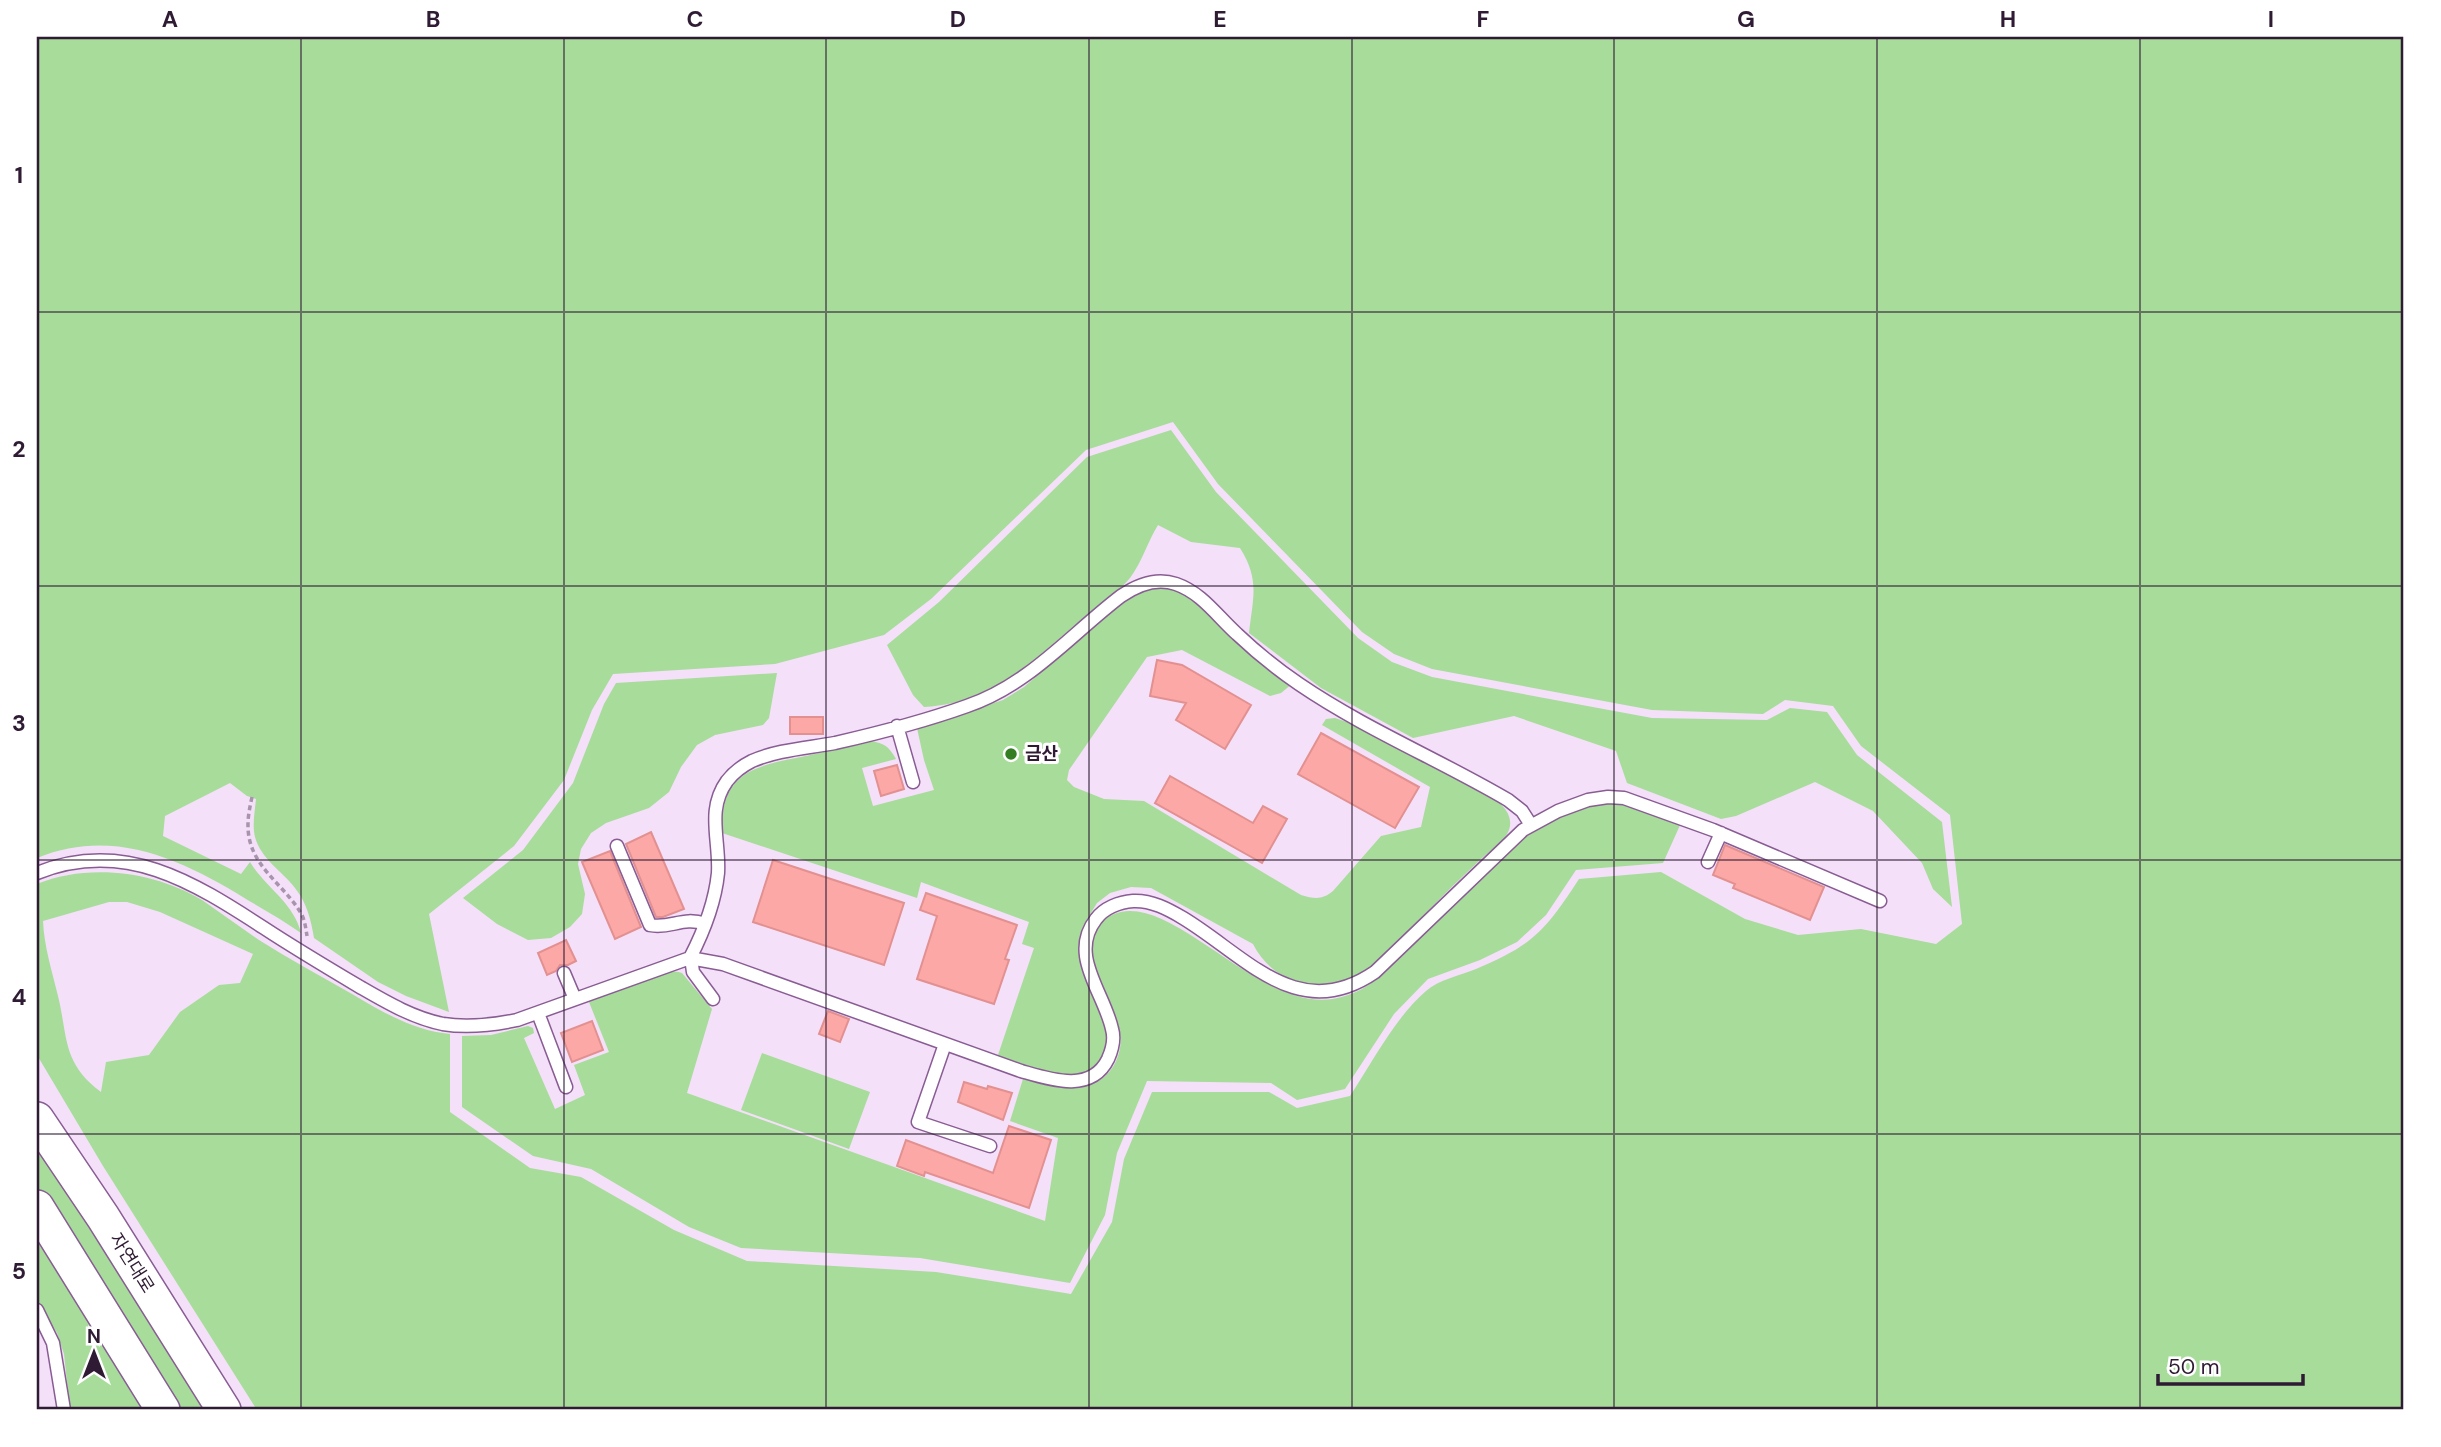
<svg xmlns="http://www.w3.org/2000/svg" width="2441" height="1447" viewBox="0 0 2441 1447" font-family="'DM Sans','Noto Sans KR',sans-serif">
  <style>
    .green { fill: #a7dc9b; fill-rule: evenodd }
    .building { fill: #fca8a7; stroke: #e29090; stroke-width: 2 }
    .lines { fill: none; stroke-linecap: round; stroke-linejoin: round }
    .lane-casing { stroke: #895c94; stroke-width: 15 }
    .secondary-casing { stroke: #895c94; stroke-width: 36 }
    .path { stroke: #a894ac; stroke-width: 3.5; stroke-dasharray: 5 3.5; stroke-linecap: butt }
    .lane { stroke: #fff; stroke-width: 12 }
    .secondary { stroke: #fff; stroke-width: 33 }
    .grid { fill: none; stroke: #2f1b33; stroke-width: 2; stroke-opacity: 0.55 }
    .poi-dot { fill: #347d23; stroke: #fff; stroke-width: 2.5 }
    .labels { text-anchor: middle; stroke-width: 6; stroke-linejoin: round; paint-order: stroke }
    .poi-label { font-size: 18px; font-weight: bold; fill: #2f1b33; stroke: #fff; text-anchor: start }
    .street-label { font-size: 18px; fill: #2f1b33; stroke: #fff }
    .neatline { fill: none; stroke: #2f1b33; stroke-width: 2.5 }
    .grid-label { font-size: 23px; text-anchor: middle; font-weight: bold; fill: #2f1b33 }
  </style>
  <rect width="100%" height="100%" fill="#f4e0f8"/>
  <path class="green" d="M37,37H2404V1410H257L103,1166L37,1055V884C88,863 154,871 202,900C221,913 240,927 259,940C289,959 321,976 352,994C382,1012 415,1031 450,1034V1112L530,1168L581,1177L674,1230L747,1261L936,1272L1071,1294L1112,1222L1124,1159L1152,1092H1269L1297,1108L1350,1096C1374,1060 1394,1019 1426,991C1438,980 1461,975 1476,969C1533,945 1545,931 1579,879L1661,872L1745,919L1798,935L1861,929L1936,944L1962,924L1950,815L1861,746L1833,706L1785,700L1763,714L1652,710L1432,669L1394,654L1362,632L1218,484L1173,422L1086,450L931,599L884,635L775,664L613,674L592,710L564,780L514,846L429,914L449,1012L406,996L378,982L314,938C311,920 307,903 295,888C282,871 261,859 255,837C252,825 255,811 256,799L247,796L230,783L165,816L163,836L241,874L250,862C266,888 294,903 301,933C284,921 265,910 246,899C181,859 113,827 37,858ZM109,902H127L160,912L253,954L240,983L219,985L180,1012L149,1055L106,1062L101,1092C62,1063 68,1037 58,996C52,971 44,946 43,921Z
    M1171,430L1216,492L1358,638L1392,662L1432,677L1652,718L1767,720L1790,708L1827,712L1857,755L1942,822L1952,907L1933,889L1922,863L1873,811L1815,782L1736,816L1721,819L1627,783L1616,751L1514,716L1413,738L1321,688L1249,633C1253,597 1260,580 1240,548L1191,542L1158,525C1148,541 1142,562 1130,578C1115,596 1095,609 1077,624C1027,665 993,703 924,707L913,695L887,645L939,602L1087,457Z
    M1168,587L1185,593L1292,684L1281,693L1270,696L1182,650L1147,657L1069,770L1067,780L1074,787L1104,799L1144,801L1301,895C1315,899 1322,900 1333,891L1381,836L1421,827L1430,787L1322,725L1326,719L1335,718L1347,722L1485,792C1497,800 1515,812 1509,830C1504,843 1489,851 1479,861C1444,894 1409,929 1376,965C1370,969 1364,974 1357,977C1318,997 1272,982 1253,944L1151,888L1131,887L1110,893L1097,903L1086,921L1080,943L1082,968L1108,1028L1107,1052L1094,1069L1081,1075L1066,1076L1047,1074L997,1058L1034,948L1022,944L1029,922L921,882L917,898L722,833C720,771 755,766 806,756C828,751 849,746 870,741C885,743 889,747 896,759L862,768L873,806L934,790L924,760L917,728L1003,700L1024,687L1132,594L1151,588Z
    M777,673L769,718L763,725L715,735L697,745L681,767L669,792L649,808L606,823L591,833L581,849L578,864L585,894L582,914L570,927L551,938L528,940L497,924L463,898L523,850L573,783L604,704L616,683Z
    M1602,802H1617L1681,823L1663,863L1576,870L1546,915L1517,942L1480,960L1428,979L1394,1014L1345,1089L1297,1100L1271,1083L1147,1081L1117,1153L1105,1215L1070,1283L920,1258L741,1248L689,1227L591,1169L533,1156L462,1107V1036L491,1035L528,1026L533,1028L534,1033L524,1038L555,1109L585,1095L574,1065L609,1052L589,1002C610,993 661,966 682,973L712,1009L687,1093L1045,1221L1058,1138L1010,1121L1023,1079C1053,1088 1095,1098 1114,1065C1119,1056 1122,1044 1120,1034C1115,1001 1064,937 1112,915C1170,888 1256,1011 1333,999C1376,992 1400,956 1428,927C1453,900 1480,872 1508,849C1536,827 1568,812 1602,802Z
    M762,1053L870,1092L849,1149L741,1110Z
    M37,1144L212,1410H173L37,1191Z
    M37,1231L148,1410H70L64,1354L57,1333L37,1300Z"/>
  <path class="building" d="M1157,660L1182,665L1251,705L1225,749L1176,720L1186,703L1150,696Z
    M790,717H823V734H790Z
    M1321,733L1419,787L1395,828L1298,774Z
    M897,765L904,789L881,796L874,771Z
    M1170,776L1253,823L1263,806L1287,819L1262,863L1155,803Z
    M651,832L684,909L663,917H656L626,844Z
    M1725,845L1824,887L1810,920L1733,888L1735,884L1713,875Z
    M610,851L641,927L615,939L582,862Z
    M773,860L904,903L884,965L753,922Z
    M926,893L1017,925L1005,959L1009,960L994,1004L917,979L937,916L920,910Z
    M566,940L576,961L568,965H560L556,971L547,975L538,953Z
    M828,1011L849,1019L840,1042L819,1034Z
    M592,1021L603,1050L572,1062L561,1033Z
    M964,1082L987,1089L988,1086L1012,1093L1003,1120L958,1102Z
    M1009,1126L1051,1140L1029,1208L925,1172L924,1176L897,1166L906,1140L993,1173Z"/>
  <g class="lines">
    <defs>
      <path id="lane" d="M897,726L913,782
        M617,846L650,925C671,929 683,916 705,924
        M1708,862L1721,833
        M37,873C124,838 193,882 264,928C296,949 328,968 360,987C386,1002 413,1018 443,1024C467,1028 493,1025 517,1020L690,958L723,964L1021,1071C1049,1079 1091,1094 1108,1059C1112,1050 1115,1039 1112,1029C1104,992 1068,955 1096,919C1104,908 1119,902 1133,901C1151,900 1168,909 1183,918C1246,956 1298,1025 1375,972L1523,830L1558,811L1588,800L1608,797L1624,798L1713,830L1880,901
        M690,958C704,931 715,903 718,873C720,840 706,810 727,781C734,772 742,766 752,761C777,750 808,748 835,743C879,733 925,721 967,706C1029,685 1070,635 1121,596C1137,585 1156,577 1176,584C1202,593 1217,616 1237,634C1256,652 1277,669 1299,684C1365,729 1440,760 1508,800L1522,811L1531,825
        M691,958L693,972L713,999
        M564,973L575,999
        M538,1013L566,1087
        M945,1044L918,1122L990,1146
        M37,1310L53,1343L64,1410"/>
      <path id="secondary" d="M37,1119L103,1217L224,1410
        M37,1207L163,1410"/>
    </defs>
    <use href="#lane" class="lane-casing"/>
    <use href="#secondary" class="secondary-casing"/>
    <path class="path" d="M252,797C250,806 248,816 248,824C247,866 284,883 302,915C305,922 306,929 307,936"/>
    <use href="#lane" class="lane"/>
    <use href="#secondary" class="secondary"/>
  </g>
  <path class="grid" d="M301,37V1410M564,37V1410M826,37V1410M1089,37V1410M1352,37V1410M1614,37V1410M1877,37V1410M2140,37V1410M37,312H2404M37,586H2404M37,860H2404M37,1134H2404"/>
  <circle class="poi-dot" cx="1011" cy="754" r="7"/>
  <g class="labels">
    <g class="poi-label">
      <text x="1025" y="760">금산</text>
    </g>
    <g class="street-label">
      <text transform="translate(132 1263) rotate(58)" y="6">자연대로</text>
    </g>
  </g>
  <rect width="2441" height="1447" fill="none" stroke="#ffffff" stroke-width="77"/>
  <g transform="translate(94 1353)" stroke="#ffffff" stroke-width="5" paint-order="stroke">
  <path d="M0-5L12 26L0 18L-12 26Z" fill="#2f1b33"/>
  <text y="-10" font-size="19" font-weight="bold" text-anchor="middle" fill="#2f1b33">N</text>
  </g>
  <path d="M2158 1374v10h145v-10" fill="none" stroke="#2f1b33" stroke-width="3.5"/>
  <text x="2168" y="1374" font-size="21" fill="#2f1b33" stroke="#ffffff" stroke-width="5" paint-order="stroke">50 m</text>
  <rect x="38" y="38" width="2364" height="1370" class="neatline"/>
  <g class="grid-label">
    <text x="170" y="27">A</text>
    <text x="433" y="27">B</text>
    <text x="695" y="27">C</text>
    <text x="958" y="27">D</text>
    <text x="1220" y="27">E</text>
    <text x="1483" y="27">F</text>
    <text x="1746" y="27">G</text>
    <text x="2008" y="27">H</text>
    <text x="2271" y="27">I</text>
    <text x="19" y="183">1</text>
    <text x="19" y="457">2</text>
    <text x="19" y="731">3</text>
    <text x="19" y="1005">4</text>
    <text x="19" y="1279">5</text>
  </g>
</svg>
